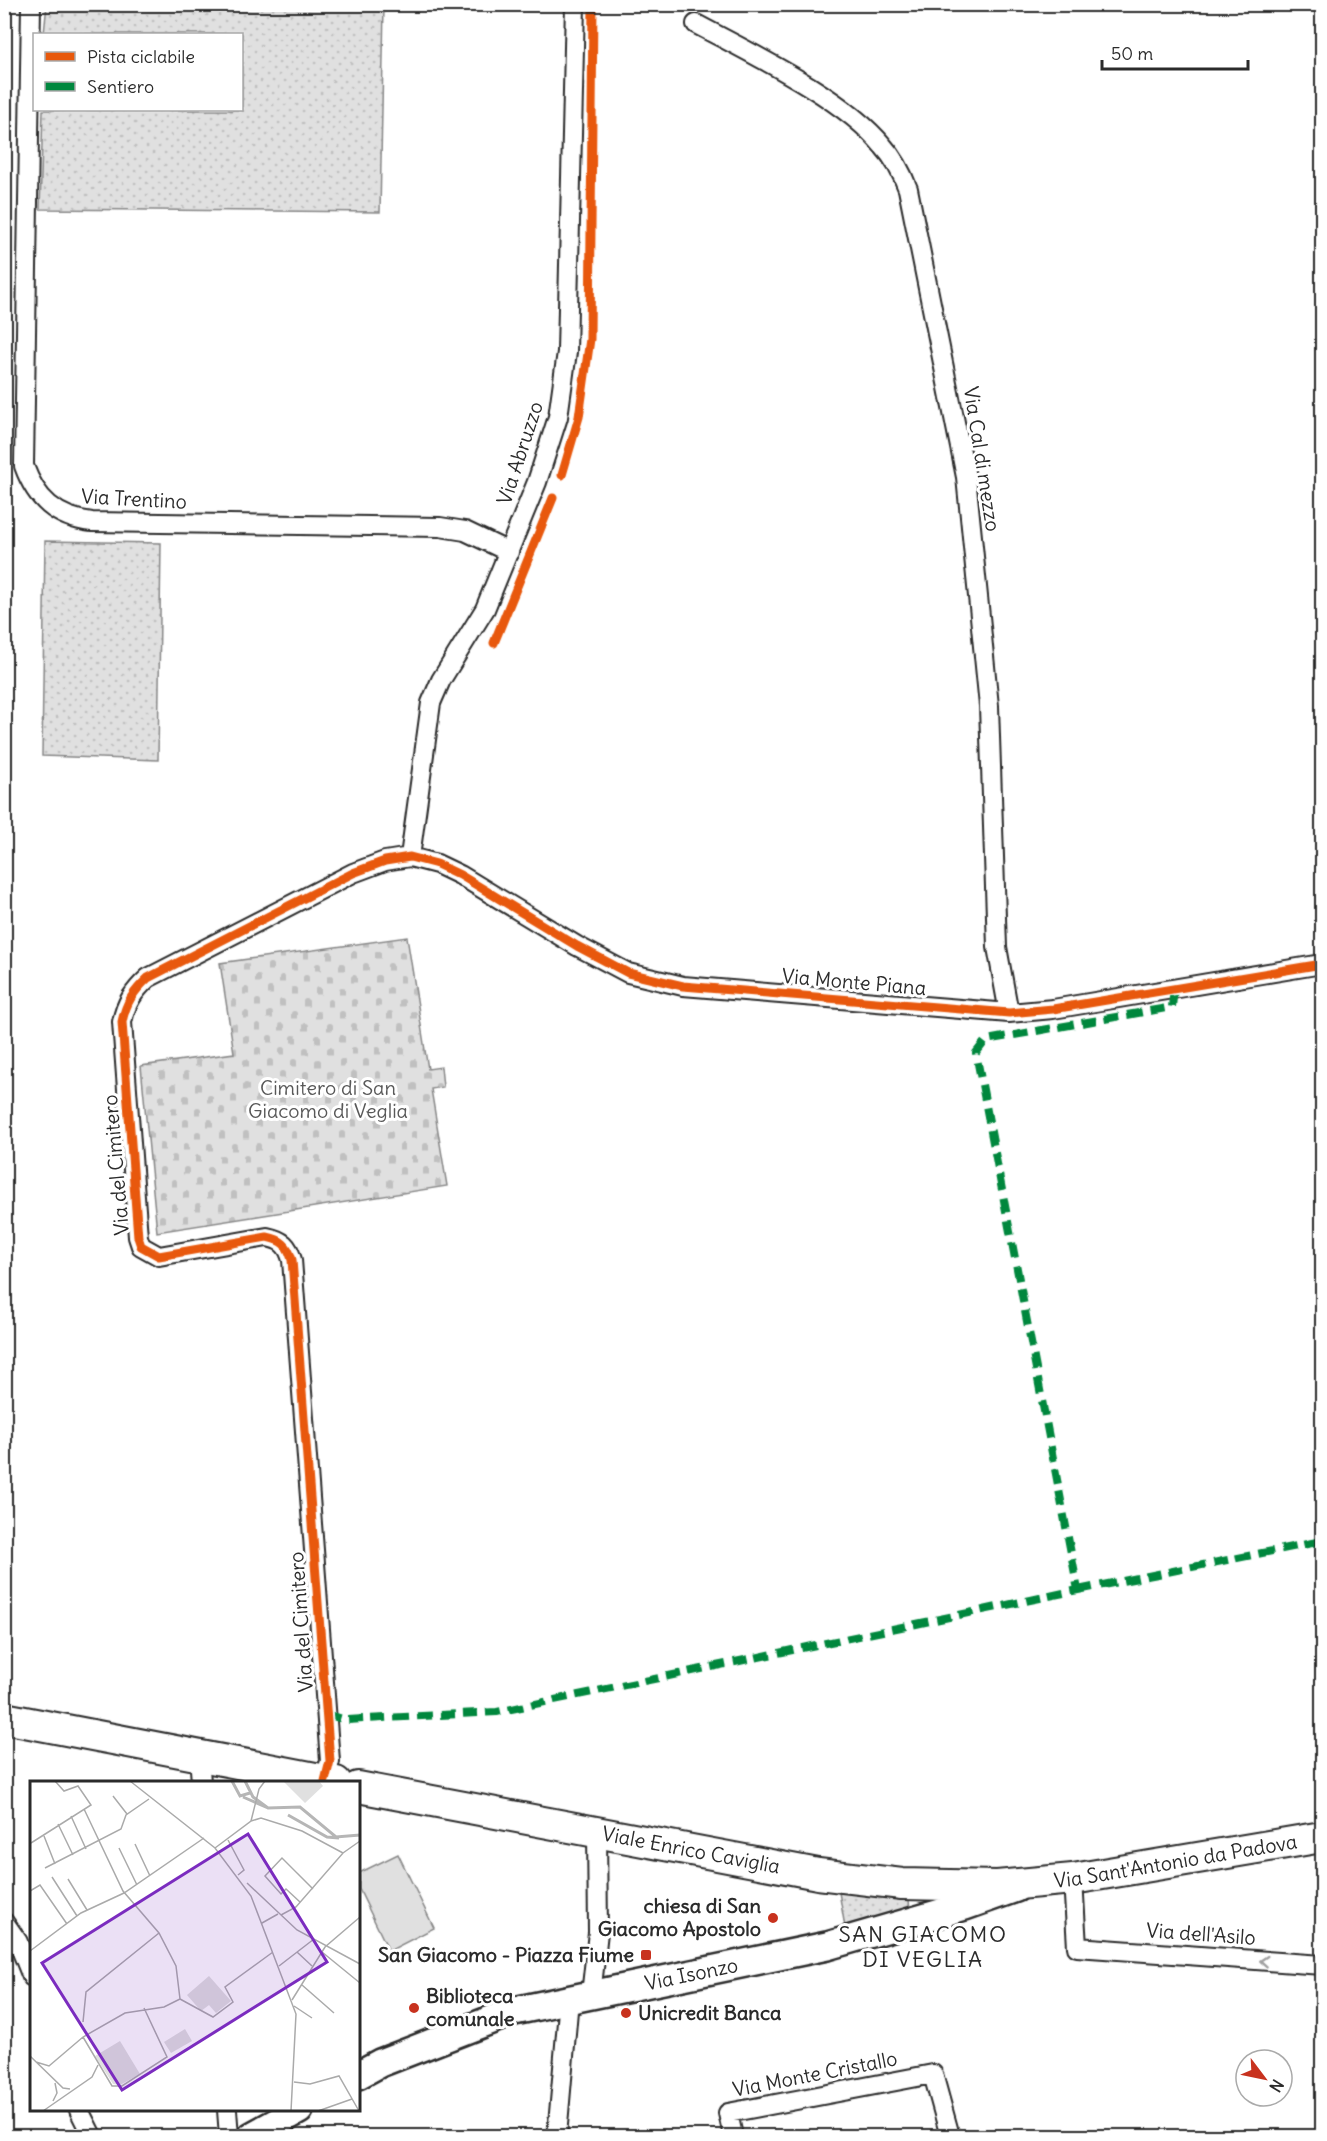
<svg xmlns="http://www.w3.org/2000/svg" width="1327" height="2141" viewBox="0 0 1327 2141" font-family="Delius,sans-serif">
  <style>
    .grass { fill: url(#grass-dots); stroke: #868686; stroke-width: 1.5 }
    .cemetery { fill: url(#cemetery-stones); stroke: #868686; stroke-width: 1.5 }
    .pitch { fill: #e0e0e0; stroke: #868686; stroke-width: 1.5 }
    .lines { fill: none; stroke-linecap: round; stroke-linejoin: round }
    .street-casing { stroke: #2b2b2b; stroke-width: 22 }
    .secondary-casing { stroke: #2b2b2b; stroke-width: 32 }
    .primary-casing { stroke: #2b2b2b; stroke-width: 34 }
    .street { stroke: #fff; stroke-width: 18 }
    .secondary { stroke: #fff; stroke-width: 27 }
    .primary { stroke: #fff; stroke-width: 30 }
    .quiet { stroke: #00873e; stroke-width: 8; stroke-dasharray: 15 8; stroke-linecap: butt }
    .cycleway-casing { stroke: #fff; stroke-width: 13 }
    .cycleway { stroke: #e8590c; stroke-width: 9 }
    .oneway { stroke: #a0a0a0 }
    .poi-dot { fill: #c8321e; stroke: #fff; stroke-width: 2 }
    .labels { text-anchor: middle; stroke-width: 6; stroke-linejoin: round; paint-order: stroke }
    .street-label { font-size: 20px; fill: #2b2b2b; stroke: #fff }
    .park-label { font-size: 20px; fill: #585858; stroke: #fff }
    .poi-label { font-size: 20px; font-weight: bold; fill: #2b2b2b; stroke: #fff; text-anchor: end }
    .quarter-label { font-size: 22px; letter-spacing: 1.5px; fill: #2b2b2b; stroke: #fff }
    .inset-river { fill: none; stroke: #b6b6b6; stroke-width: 3 }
    .inset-road { fill: none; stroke: #aaa; stroke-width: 1.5 }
    .view { fill: #7b2cbf; fill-opacity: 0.15; stroke: #7b2cbf; stroke-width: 3 }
    .inset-edge { fill: none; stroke: #2b2b2b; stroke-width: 3 }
  </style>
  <defs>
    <pattern id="grass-dots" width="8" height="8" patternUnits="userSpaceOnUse" patternTransform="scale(1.5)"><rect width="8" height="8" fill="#e0e0e0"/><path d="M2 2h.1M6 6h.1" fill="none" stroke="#c0c0c0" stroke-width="1.8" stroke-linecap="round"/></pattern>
    <pattern id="cemetery-stones" width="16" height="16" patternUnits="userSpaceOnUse" patternTransform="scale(1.5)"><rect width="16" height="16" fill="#e0e0e0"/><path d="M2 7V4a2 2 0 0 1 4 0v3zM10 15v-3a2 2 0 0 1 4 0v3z" fill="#c0c0c0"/></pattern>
  </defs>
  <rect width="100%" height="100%" fill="#fff"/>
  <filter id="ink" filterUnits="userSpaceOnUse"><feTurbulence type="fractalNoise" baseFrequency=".0167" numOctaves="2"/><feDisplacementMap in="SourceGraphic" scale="12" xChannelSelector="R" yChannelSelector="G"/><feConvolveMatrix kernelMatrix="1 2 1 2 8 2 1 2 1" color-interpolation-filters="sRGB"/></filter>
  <g filter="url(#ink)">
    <path class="grass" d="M47,4L384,5L380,212L40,209L43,110H242V34H44Z
      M45,541L161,543L158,760L42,756Z
      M839,1892L909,1900L910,1911L845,1927Z"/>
    <path class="cemetery" d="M407,937L428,1069L441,1067L443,1087L431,1089L447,1186L157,1232L141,1066L234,1053L220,963Z"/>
    <path class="pitch" d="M398,1854L434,1928L389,1951L359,1889V1873Z"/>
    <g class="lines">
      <defs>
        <path id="street" d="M31,4L24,466C36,499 56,518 92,522L440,527L465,531L509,552
          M696,24C752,54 843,97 883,146C895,159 902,173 908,189L966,477L989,706L997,947L1009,1013
          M410,857L431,703L441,680L485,609L537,482L558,417L567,352L575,4
          M199,1756L201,1782
          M325,1781L330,1761L292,1260C288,1245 282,1240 267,1237L159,1256L141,1246L138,1237L122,1022C126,1002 134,991 148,978L353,873L385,861L410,857L437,864L460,875L577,946L628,973L683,986L1009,1013L1053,1009L1322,964
          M1073,1879L1077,1947L1322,1965
          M4,1922L18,1942L32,1977
          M591,1995L598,1932L597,1832
          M79,2110L92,2136
          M227,2110L229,2136
          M557,2136L569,1999
          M733,2136L728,2113L933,2074L950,2136"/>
        <g id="secondary">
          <path id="s1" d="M358,2075L380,2063L514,2011L827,1946L965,1906L1016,1888"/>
          <path d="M252,2136L299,2110"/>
        </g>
        <g id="primary">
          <path d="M4,1718L336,1782"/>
          <path id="s2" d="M358,1787L818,1874L902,1884L997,1886L1073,1879L1322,1837"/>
        </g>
      </defs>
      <use href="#street" class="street-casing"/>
      <use href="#secondary" class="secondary-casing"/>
      <use href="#primary" class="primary-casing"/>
      <use href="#street" class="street"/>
      <use href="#secondary" class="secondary"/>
      <use href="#primary" class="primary"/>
      <path class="quiet" d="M1078,1590L1322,1541
        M326,1714L346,1720L497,1712L1078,1590L976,1053L986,1040L1172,1007L1174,988"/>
      <defs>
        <path id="cycleway" d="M562,475L579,417L590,339L593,4
          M494,643L553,498
          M325,1781L330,1761L292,1260C288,1245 282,1240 267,1237L159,1256L141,1246L138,1237L122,1022C126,1002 134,991 148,978L353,873L385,861L410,857L437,864L460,875L577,946L628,973L683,986L1009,1013L1053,1009L1322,964"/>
      </defs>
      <use href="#cycleway" class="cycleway-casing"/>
      <use href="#cycleway" class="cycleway"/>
    </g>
    <defs><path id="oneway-chevron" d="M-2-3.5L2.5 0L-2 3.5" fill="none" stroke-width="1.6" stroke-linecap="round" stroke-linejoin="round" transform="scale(1.5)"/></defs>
    <use class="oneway" href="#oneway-chevron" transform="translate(1264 1961) rotate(-176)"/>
  </g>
  <g class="poi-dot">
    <circle cx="773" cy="1918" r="6"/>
    <rect x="640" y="1949" width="12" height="12" rx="3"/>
    <circle cx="414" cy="2008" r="6"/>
    <circle cx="626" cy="2013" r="6"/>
  </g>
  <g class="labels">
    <g class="street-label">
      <text transform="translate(520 453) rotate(-72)" y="7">Via Abruzzo</text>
      <text transform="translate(982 459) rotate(81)" y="7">Via Cal di mezzo</text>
      <text transform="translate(134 499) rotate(3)" y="7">Via Trentino</text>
      <text transform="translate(854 982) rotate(5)" y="7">Via Monte Piana</text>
      <text transform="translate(116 1165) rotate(-95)" y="7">Via del Cimitero</text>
      <text transform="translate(301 1622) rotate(-94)" y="7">Via del Cimitero</text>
      <text dy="7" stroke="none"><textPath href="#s2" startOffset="339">Viale Enrico Caviglia</textPath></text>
      <text dy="7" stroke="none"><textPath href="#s2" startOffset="828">Via Sant'Antonio da Padova</textPath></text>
      <text transform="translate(1201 1934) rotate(4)" y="7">Via dell'Asilo</text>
      <text dy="7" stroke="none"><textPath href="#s1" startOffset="350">Via Isonzo</textPath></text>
      <text transform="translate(815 2074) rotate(-11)" y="7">Via Monte Cristallo</text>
    </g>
    <g class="park-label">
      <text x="328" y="1095">Cimitero di San<tspan x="328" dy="23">Giacomo di Veglia</tspan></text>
    </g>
    <g class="poi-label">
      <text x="761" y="1913">chiesa di San<tspan x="761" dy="23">Giacomo Apostolo</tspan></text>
      <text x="634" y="1962">San Giacomo - Piazza Fiume</text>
      <text x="426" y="2003" text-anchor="start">Biblioteca<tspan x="426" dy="23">comunale</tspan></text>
      <text x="638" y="2020" text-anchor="start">Unicredit Banca</text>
    </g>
    <g class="quarter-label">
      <text x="923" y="1942">SAN GIACOMO<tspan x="923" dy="25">DI VEGLIA</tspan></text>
    </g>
  </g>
  <g transform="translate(30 1781)">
    <rect width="330" height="330" fill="#fff"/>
    <path d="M155,248L162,260L141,272L134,261ZM90,260L110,293L90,304L83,303L65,275Z" fill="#e0e0e0"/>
    <path d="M179,195L201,220L186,232L179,224L171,230L157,214Z" fill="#e0e0e0"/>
    <path d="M253,0H289L293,5L275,22Z" fill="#e0e0e0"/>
    <path class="inset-river" d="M202,0L210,15L220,12M215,0L223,16L238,27L270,26L306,56L330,54M213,16L238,27M258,34L297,56L309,57"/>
    <path class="inset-road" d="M100,0L185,67L221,115L266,233L261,330M83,15L97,33M54,28L93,110L129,152L146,185L150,218M41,35L56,68M221,40L231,37L272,50L313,72M28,43L43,74M14,55L25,83M198,59L214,89L208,94M1,62L61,24L48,5L34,10L25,0M105,63L120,95M89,67L107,104M185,67L221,40L229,8L235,0M15,87L91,48L96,34L119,18M22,96L47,135M38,98L57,129M217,102L267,149L330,183M0,110L10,104L37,143M270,121L256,108L251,113L235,95L252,77L283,108M251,134L266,126L313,72L330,60M232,142L248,133M0,170L51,132L94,112L174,57M267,171L282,185M292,171L330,202M249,185L284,158M272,204L304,232M150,218L183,236L203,221L195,206L243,171M262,219L295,166L330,136M264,225L282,237M53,241L56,211L129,152M53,256L82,305H92L137,276L114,227M0,275L33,307L40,308M6,281L19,285L53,256L95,232L134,226L150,218M264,301L280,303L309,295L329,330M23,320L27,312L25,302M13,330L62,296L68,284M288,330L322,318"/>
    <path class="view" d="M218,53L297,181L92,309L12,182Z"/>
    <rect width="330" height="330" class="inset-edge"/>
  </g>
  <rect width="1327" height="2141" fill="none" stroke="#fff" stroke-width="24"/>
  <rect x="12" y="12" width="1303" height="2117" fill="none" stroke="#2b2b2b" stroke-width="2" filter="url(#ink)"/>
  <rect x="33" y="33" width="210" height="78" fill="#ffffff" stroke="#aaaaaa" stroke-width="1.5"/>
  <rect x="45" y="52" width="30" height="9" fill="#e8590c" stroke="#aaaaaa" stroke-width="1.5"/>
  <text x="87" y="63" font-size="18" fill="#2b2b2b">Pista ciclabile</text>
  <rect x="45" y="82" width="30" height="9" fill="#00873e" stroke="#aaaaaa" stroke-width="1.5"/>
  <text x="87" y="93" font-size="18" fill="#2b2b2b">Sentiero</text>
  <g transform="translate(1264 2078) rotate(122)"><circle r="28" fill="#ffffff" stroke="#aaaaaa" stroke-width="1.5"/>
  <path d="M0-4.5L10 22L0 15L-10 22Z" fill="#c8321e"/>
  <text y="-9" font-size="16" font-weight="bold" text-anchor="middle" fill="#2b2b2b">N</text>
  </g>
  <path d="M1102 60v9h146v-9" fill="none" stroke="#2b2b2b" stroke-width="3"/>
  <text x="1111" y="60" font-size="18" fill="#2b2b2b" stroke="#ffffff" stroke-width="4.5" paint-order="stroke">50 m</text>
</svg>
